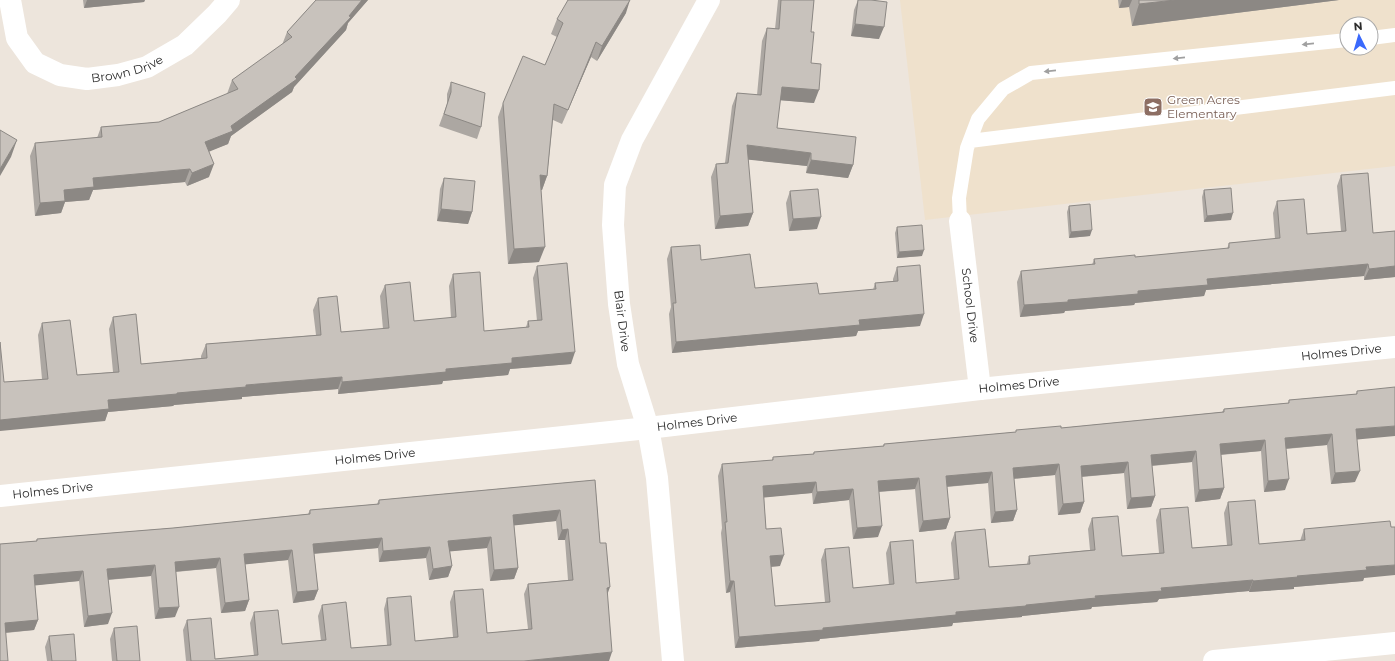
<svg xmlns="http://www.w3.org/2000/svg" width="1395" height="661" viewBox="0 0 1395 661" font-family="Montserrat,sans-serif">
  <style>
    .education { fill: #efe1cc; fill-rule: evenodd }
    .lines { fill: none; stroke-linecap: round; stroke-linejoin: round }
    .lane { stroke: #fff; stroke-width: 14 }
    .street { stroke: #fff; stroke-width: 22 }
    .wall { fill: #aca7a2 }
    .shaded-wall { fill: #8c8884 }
    .building { fill: #c8c2bc; stroke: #8c8884 }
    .oneway { fill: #a0a0a0 }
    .labels { text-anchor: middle; stroke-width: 3; stroke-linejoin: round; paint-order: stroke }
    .street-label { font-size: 12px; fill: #2b2b2b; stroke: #fff }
    .education-label { font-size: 12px; fill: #785e54; stroke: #fff; text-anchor: start }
  </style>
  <rect width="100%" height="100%" fill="#ede5dc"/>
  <path class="education" d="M900,0H1395V166L925,220ZM1347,24H1371V48H1347Z"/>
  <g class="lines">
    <path class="lane" d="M1371,38L1395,35
      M970,141L1395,88
      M960,221L959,198L967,148L978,119L1003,89L1031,73L1347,40"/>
    <g class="street">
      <path id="s1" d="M10,0L17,38L35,63L60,75L87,79L118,75L147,67L185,45L217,14L229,0"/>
      <path id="s2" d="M960,221L980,389"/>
      <path id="s3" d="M0,496L648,428L980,389L1395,347"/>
      <path d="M673,661L657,478L648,428L628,364L619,304L613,225L615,185L632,140L709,0"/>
      <path d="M1214,661L1395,643"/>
    </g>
  </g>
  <path class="wall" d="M83,0H145L144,2L84,8Z
    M316,0H368L348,23L346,30L294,87L292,92L231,136L228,144L209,151V177L187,186L185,182L93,190L89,200L65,202L61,213L35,216L30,156L35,143L97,138L101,127L159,122L227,94L232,80L282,45L287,32Z
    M778,0H814L811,32V63L814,103L780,100L777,128L853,165L848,178L806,173L807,166L748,159L753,213L748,226L715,229L711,177L716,164L725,163L732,106L737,93L757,95L762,41L767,28L775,29Z
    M858,0H871L879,39L851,36L854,10Z
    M1118,0H1339L1132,26L1129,7L1119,8Z
    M626,13L597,61L591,57L562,124L553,120L547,176L542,190H541L539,262L508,264L498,117L503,103L545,65L557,37L551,34L557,19Z
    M451,82L481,127L477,139L439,126L447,104V94Z
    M1341,175L1373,233L1395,231V277L1364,280V276L1206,290L1204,296L1135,303L1134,305L1065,311L1064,313L1020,317L1017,282L1021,271L1092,265L1094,259L1135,257L1227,249L1229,243L1275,239L1273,213L1277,201L1307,234L1341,231L1337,186Z
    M444,178L472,212L468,224L437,221L440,189Z
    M1204,190L1231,220L1204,222L1202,197Z
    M790,191L817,229L789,231L786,203Z
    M1069,206L1090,236L1069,238L1067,212Z
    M897,227L922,256L897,258L895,233Z
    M671,247L701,260L755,288L819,294L873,290L875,283L893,281V279L897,267L920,326L858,331L856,336L672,353L669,314L671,307L667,259Z
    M537,266L571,364L510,369L508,375L443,381L442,384L338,394V389L242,397V399L174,405L173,406L108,412L105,421L42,379L38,335L42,323L77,375L113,372L109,329L113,317L141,364L201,358V356L206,344L316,335L313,310L318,298L341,332L383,329L380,296L385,285L414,321L451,318L449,286L453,274L484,331L526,327L528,321H537L533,278Z
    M1357,391V440L1355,482L1331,484L1327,445L1286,449L1285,490L1264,492L1261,451L1221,455L1224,488L1220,499L1195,502L1192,462L1152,466L1155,496L1151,507L1127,509L1124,473L1082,477L1084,502L1080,513L1058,515L1055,475L1014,479L1017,510L1013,521L991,523L988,483L947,487L950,518L946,529L919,532L915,489L879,492L878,537L853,539L849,500L813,504L812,493L764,497L766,529L780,566L771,567L775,606L825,602L821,560L825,549L853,588L889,585L886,553L890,542L916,583L954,580L951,543L955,532L989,567L1027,564L1029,556L1090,550L1088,529L1092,518L1122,556L1159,553L1156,520L1160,509L1192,548L1227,545L1224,513L1228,502L1259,544L1300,541L1304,529L1364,578L1363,581L1294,587V589L1249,592V591L1159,599L1157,602L1092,607L1091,609L1022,616V617L953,623L952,626L820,639L819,641L735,648L730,592L726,593L721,533L722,528L718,476L722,464L772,460L773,457L813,454L814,452L883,446L884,444L1016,432V430L1061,428L1222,412L1224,409L1288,403L1289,400L1356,394Z
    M595,480L600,543L607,595L609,661H186L183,630L187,620L215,659L254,656L250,623L254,612L282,644L321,641L318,616L322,605L351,648L387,645L384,609L387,598L415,641L453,637L450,602L454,591L487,633L528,629L524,594L528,584L568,580L565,540H558L556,521L514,525L518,568L514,579L490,581L487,548L450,551L452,566L448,577L429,580L426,558L379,562L378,548L314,554L318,590L314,600L293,603L288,560L245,564L249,600L245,611L221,613L216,568L176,572L175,617L155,619L151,576L108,580V624L84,627L79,581L35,585L38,620L34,630L6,633L0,661V544L36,541L37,539L173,528L308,514L310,510L377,504L379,500Z
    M114,628L140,661H112L110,639Z
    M49,636L76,661H47L45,647Z"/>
  <path class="shaded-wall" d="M87,0H145L144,2L84,8Z
    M362,0H368L348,23L346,30L294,87L292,92L231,136L228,144L201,155L205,142L231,126L295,77Z
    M630,0L626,13L597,61L602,46Z
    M1122,0H1132L1129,7L1119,8Z
    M1175,0H1339L1132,26L1139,4Z
    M855,24L884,27L879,39L851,36Z
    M596,42L591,57L562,124L568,110Z
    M782,87L819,90L814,103L777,100Z
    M17,140L11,157L0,176V169Z
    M747,145L811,153L807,166L742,159Z
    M811,160L853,165L848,178L806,173Z
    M214,164L209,177L187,186L192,173Z
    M190,169L185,182L93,190L89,200L65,202L61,213L35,216L40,203L64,190L93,178Z
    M540,175L547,176L542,190H535Z
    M441,209L472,212L468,224L437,221Z
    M753,213L748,226L715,229L720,216Z
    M1233,213L1231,220L1204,222L1207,216Z
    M821,217L817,229L789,231L793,219Z
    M1092,230L1090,236L1069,238L1071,232Z
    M545,247L539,262L508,264L514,249Z
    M924,250L922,256L897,258L899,252Z
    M1368,264L1364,276L1206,290L1204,296L1135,303L1134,305L1065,311L1064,313L1020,317L1024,305L1138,291L1207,279Z
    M1395,266V277L1364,280L1369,269Z
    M924,314L920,326L858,331L856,336L672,353L676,342L859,320Z
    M575,352L571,364L510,369L508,375L443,381L442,384L338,394L342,382L446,369L512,358Z
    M342,377L338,389L242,397V399L174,405L173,406L108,412L105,421L0,431V420L108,400L246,385Z
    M1395,426V436L1352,440L1356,429Z
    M1332,434L1327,445L1281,449L1285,438Z
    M1265,440L1261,451L1216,455L1220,444Z
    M1196,451L1192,462L1147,466L1151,455Z
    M1128,462L1124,473L1077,477L1081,466Z
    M1059,464L1055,475L1009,479L1013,468Z
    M1360,471L1355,482L1331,484L1335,473Z
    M992,472L988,483L942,487L946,476Z
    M919,478L915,489L874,492L878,481Z
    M1289,479L1285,490L1264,492L1268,481Z
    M816,482L812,493L759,498L763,486Z
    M1224,488L1220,499L1195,502L1199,490Z
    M853,489L849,500L813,504L817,492Z
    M1155,496L1151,507L1127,509L1131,498Z
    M1084,502L1080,513L1058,515L1063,504Z
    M560,510L556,521L509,526L513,515Z
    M1017,510L1013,521L991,523L995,512Z
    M950,518L946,529L919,532L923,521Z
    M882,526L878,537L853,539L857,528Z
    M568,529L565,540H558L562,530Z
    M491,537L487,548L444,552L448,541Z
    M382,538L378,548L309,554L313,544Z
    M430,547L426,558L379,562L383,551Z
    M292,550L288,560L240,565L244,554Z
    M784,555L780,566L766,567L770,556Z
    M220,558L216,568L171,572L175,562Z
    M155,565L151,576L103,580L107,569Z
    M1395,565V575L1364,578L1363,581L1294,587V589L1249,592L1253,581L1366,567Z
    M452,566L448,577L429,580L433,569Z
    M518,568L514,579L490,581L494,570Z
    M83,571L79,581L30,586L34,575Z
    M1253,580L1249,591L1159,599L1157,602L1092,607L1091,609L1022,616V617L953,623L952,626L820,639L819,641L735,648L739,637L823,628L956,612L1026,605L1161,588Z
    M730,581H734L730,592L726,593Z
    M610,587L606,598L607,588Z
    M318,590L314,600L293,603L297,592Z
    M249,600L245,611L221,613L225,603Z
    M179,607L175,617L155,619L159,608Z
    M112,613L108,624L84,627L88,616Z
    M38,620L34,630L1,633L5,623Z
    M612,652L609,661H524Z"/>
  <path class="building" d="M316,0H362L349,16L351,17L295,77L297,79L231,126L233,131L205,142L214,164L192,173L190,169L93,178L94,187L64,190L65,201L40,203L35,143L102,137L101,127L159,122L238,89L232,80L292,37L287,32Z
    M568,0H630L602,46L596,42L568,110L554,104L547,176L540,175L545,247L514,249L503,103L523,56L545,65L563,23L557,19Z
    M781,0H814L811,32H814L811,63L821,64L819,90L782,87L777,128L856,137L853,165L811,160V153L747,145L753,213L720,216L716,164L728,163L737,93L761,95L767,28L779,29Z
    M858,0H871L887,2L884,27L855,24Z
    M1139,0H1175L1139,4Z
    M451,82L485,93L481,127L444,114L451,92Z
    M0,130L17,140L0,169Z
    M1368,173L1373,233L1395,231V266L1369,269L1368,264L1207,279L1208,285L1138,291V294L1068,300V302L1024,305L1021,271L1095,264L1094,259L1135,255V257L1229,248V243L1280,238L1277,201L1304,199L1307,234L1346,231L1341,175Z
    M444,178L475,181L472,212L441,209Z
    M1231,188L1233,213L1207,216L1204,190Z
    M818,189L821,217L793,219L790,191Z
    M1090,204L1092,230L1071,232L1069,206Z
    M922,225L924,250L899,252L897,227Z
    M700,245L701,260L750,254L755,288L817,283L819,294L876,289L875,283L898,281L897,267L920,265L924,314L859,320L860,325L676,342L673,303H676L671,247Z
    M567,263L575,352L512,358V363L446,369V372L342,382V377L246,385V387L177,393V394L108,400L109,409L0,420V342L4,382L48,379L42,323L70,320L77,375L119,372L113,317L136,314L141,364L207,358L206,344L321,335L318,298L337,296L341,332L389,328L385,285L410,282L414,321L456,317L453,274L480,272L484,331L529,327L528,321L542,320L537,266Z
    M1395,387V426L1356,429L1360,471L1335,473L1332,434L1285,438L1289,479L1268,481L1265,440L1220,444L1224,488L1199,490L1196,451L1151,455L1155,496L1131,498L1128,462L1081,466L1084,502L1063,504L1059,464L1013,468L1017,510L995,512L992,472L946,476L950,518L923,521L919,478L878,481L882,526L857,528L853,489L817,492L816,482L763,486L766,529L781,528L784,555L770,556L775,606L830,602L825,549L849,547L853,588L894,584L890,542L913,540L916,583L959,579L955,532L985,529L989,567L1030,564L1029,556L1095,550L1092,518L1118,516L1122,556L1164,553L1160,509L1188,507L1192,548L1232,545L1228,502L1255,500L1259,544L1305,540L1304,529L1390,521L1391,527H1395V565L1366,567L1367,570L1297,576L1298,577L1253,581V580L1161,588L1162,591L1095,596L1096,598L1026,605V606L956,612V615L823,628V630L739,637L734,581H730L725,522H727L722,464L773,460V457L814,454V452L884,446V444L1016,432V430L1061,426V428L1224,412V409L1289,403V400L1357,394V391Z
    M595,480L600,543H606L610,587L607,588L612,652L524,661H191L187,620L211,618L215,659L258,655L254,612L278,610L282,644L326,640L322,605L346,602L351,648L391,645L387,598L411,596L415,641L458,637L454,591L483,589L487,633L532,629L528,584L573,580L568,529L562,530L560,510L513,515L518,568L494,570L491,537L448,541L452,566L433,569L430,547L383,551L382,538L313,544L318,590L297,592L292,550L244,554L249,600L225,603L220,558L175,562L179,607L159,608L155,565L107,569L112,613L88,616L83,571L34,575L38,620L5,623L8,661H0V544L37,541V539L173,528L310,514V510L379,504V500Z
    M137,626L140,661H117L114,628Z
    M74,634L76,661H52L49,636Z"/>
  <defs><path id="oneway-solid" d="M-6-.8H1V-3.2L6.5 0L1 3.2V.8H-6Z"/></defs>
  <g class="oneway">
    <use href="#oneway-solid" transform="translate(1308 44) rotate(174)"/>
    <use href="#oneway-solid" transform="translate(1179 58) rotate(174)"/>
    <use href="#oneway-solid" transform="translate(1050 71) rotate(174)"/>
  </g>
  <defs>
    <symbol id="school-square" viewBox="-11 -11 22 22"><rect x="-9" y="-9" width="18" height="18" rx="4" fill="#8d6e63" stroke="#fff"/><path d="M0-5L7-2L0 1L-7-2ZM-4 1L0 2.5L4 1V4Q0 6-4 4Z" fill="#fff"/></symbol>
  </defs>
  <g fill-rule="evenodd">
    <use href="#school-square" x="1142" y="96" width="22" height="22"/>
  </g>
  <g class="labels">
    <g class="street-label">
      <text dy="4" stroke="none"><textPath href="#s1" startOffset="166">Brown Drive</textPath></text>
      <text dy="4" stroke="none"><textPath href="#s2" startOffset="85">School Drive</textPath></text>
      <text transform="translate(622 321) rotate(83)" y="4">Blair Drive</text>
      <text dy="4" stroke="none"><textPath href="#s3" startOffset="1349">Holmes Drive</textPath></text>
      <text dy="4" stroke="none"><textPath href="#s3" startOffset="1025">Holmes Drive</textPath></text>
      <text dy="4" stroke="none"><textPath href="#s3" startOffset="701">Holmes Drive</textPath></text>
      <text dy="4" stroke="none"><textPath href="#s3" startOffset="377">Holmes Drive</textPath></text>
      <text dy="4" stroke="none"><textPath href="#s3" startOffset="53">Holmes Drive</textPath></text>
    </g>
    <g class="education-label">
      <text x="1167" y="104">Green Acres<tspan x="1167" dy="14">Elementary</tspan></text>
    </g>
  </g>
  <g transform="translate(1359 36) rotate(355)"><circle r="19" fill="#ffffff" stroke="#aaaaaa"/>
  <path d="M0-3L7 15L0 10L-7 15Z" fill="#3a69fc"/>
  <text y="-6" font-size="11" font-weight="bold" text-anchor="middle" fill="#2b2b2b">N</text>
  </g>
</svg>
